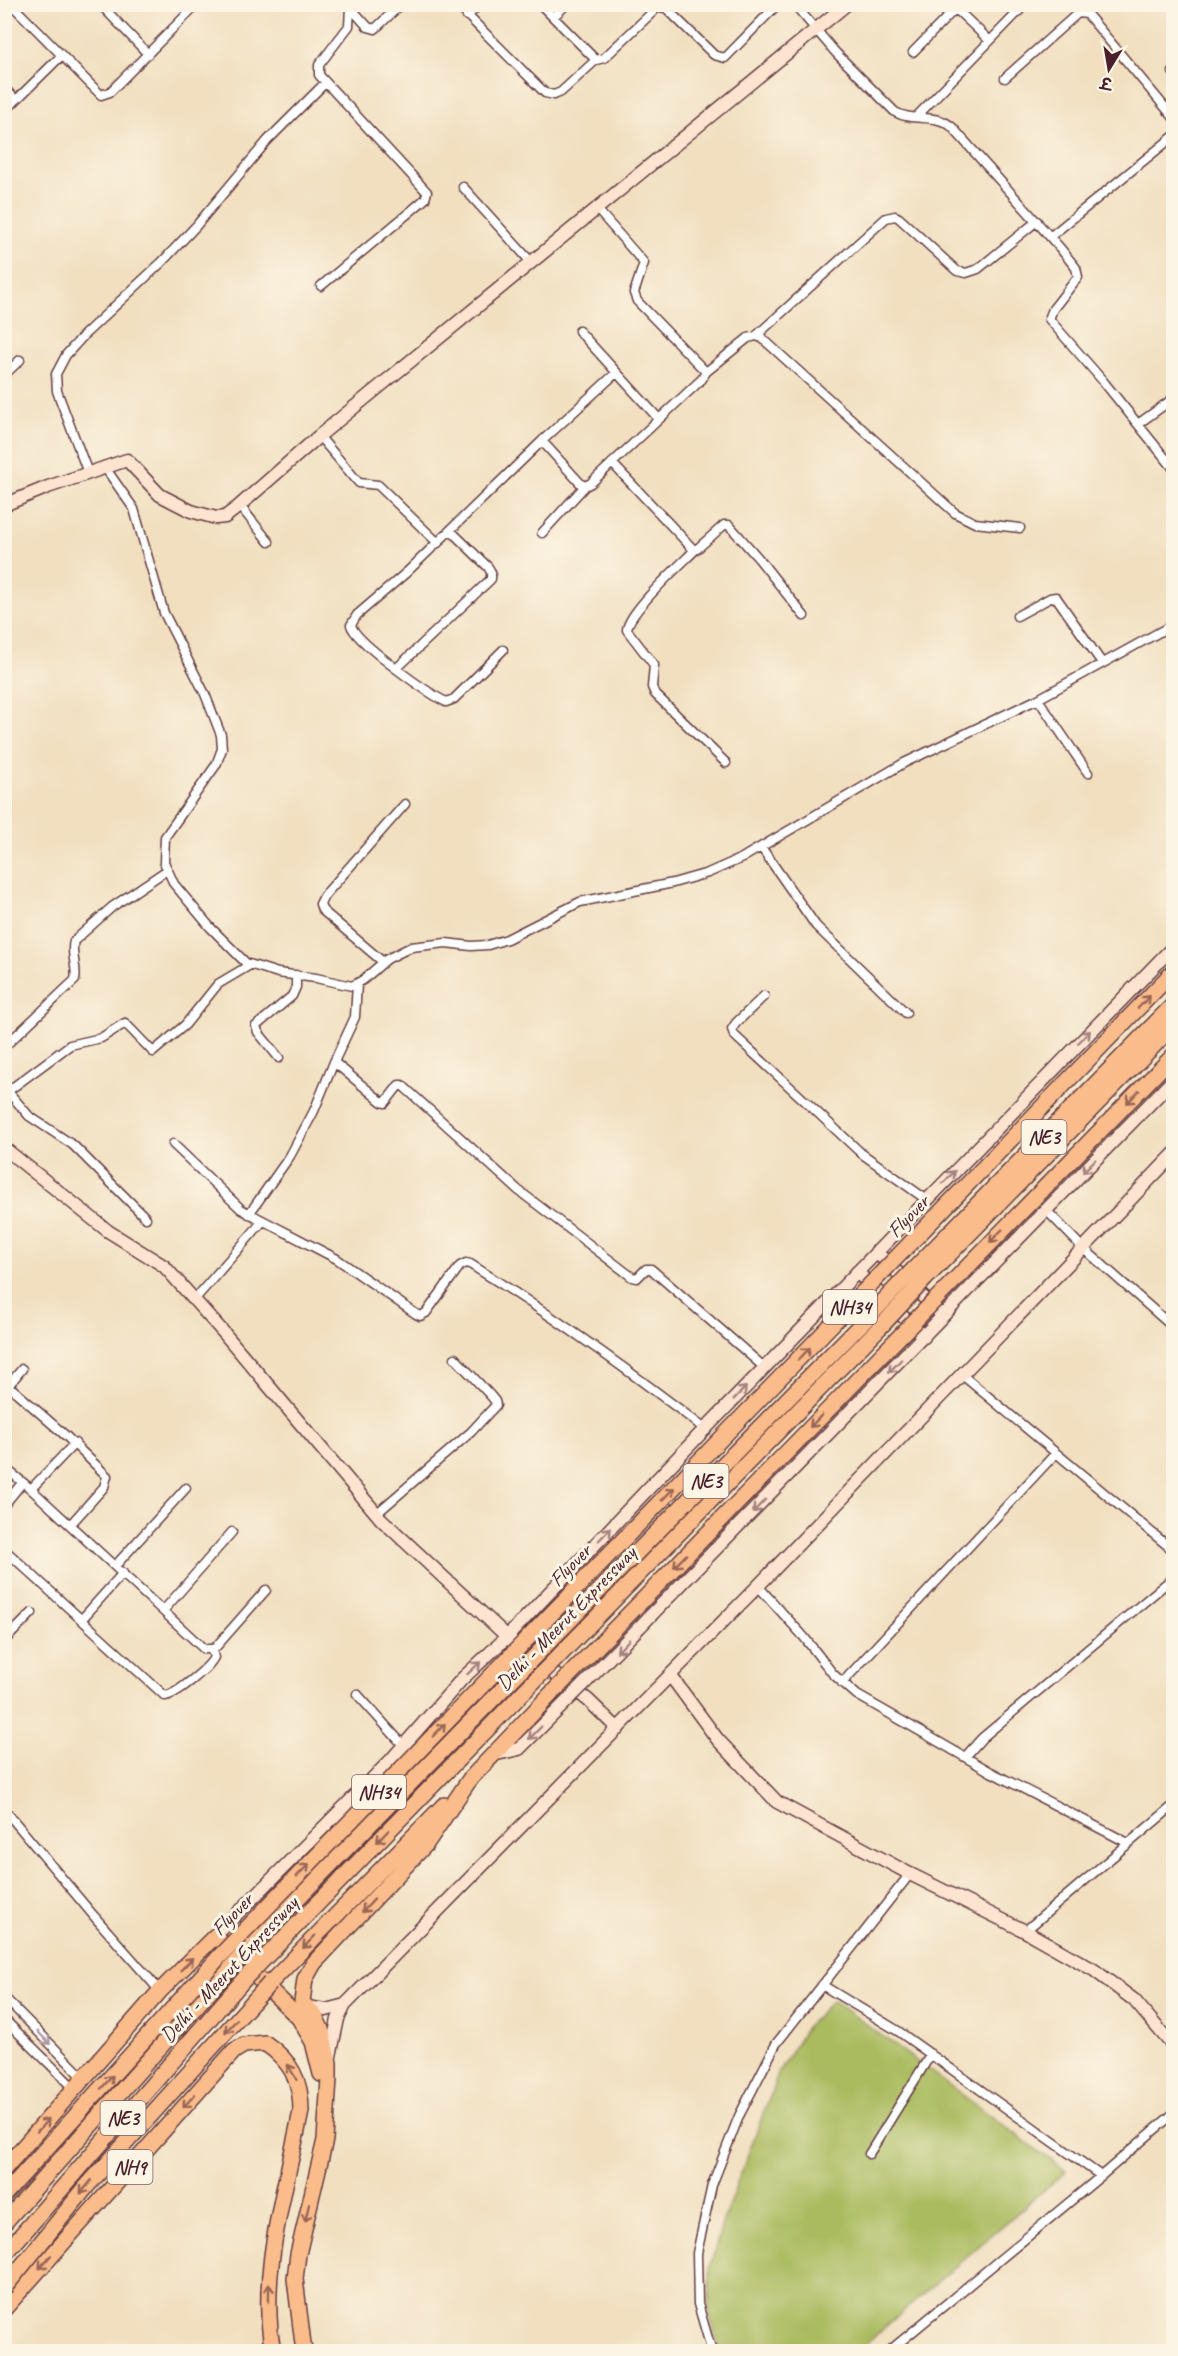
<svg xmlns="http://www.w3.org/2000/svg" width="1178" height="2356" viewBox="0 0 1178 2356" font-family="Caveat,'Playpen Sans Deva',sans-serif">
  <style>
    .green { fill: #aabb5f; stroke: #7a6d45; stroke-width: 1.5 }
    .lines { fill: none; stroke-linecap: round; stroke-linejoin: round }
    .street-casing { stroke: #633c41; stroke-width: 11 }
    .secondary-casing { stroke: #633c41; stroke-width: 15 }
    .highway-casing { stroke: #633c41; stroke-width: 18 }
    .street { stroke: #fff; stroke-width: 8 }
    .secondary { stroke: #fde4d1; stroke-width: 12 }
    .highway { stroke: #fabc8b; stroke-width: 15 }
    .secondary-bridge-casing { stroke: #633c41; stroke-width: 15; stroke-linecap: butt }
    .highway-bridge-casing { stroke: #633c41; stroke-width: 18; stroke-linecap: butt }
    .secondary-bridge { stroke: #fde4d1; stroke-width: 12 }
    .highway-bridge { stroke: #fabc8b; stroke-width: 15 }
    .oneway { stroke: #996656 }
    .oneway2 { stroke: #a4827e }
    .oneway3 { stroke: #ae9aa0 }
    .labels { text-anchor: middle; stroke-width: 6; stroke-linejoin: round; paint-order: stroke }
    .shield { fill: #fcf5e5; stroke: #7f5f63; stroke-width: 1.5 }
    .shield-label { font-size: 20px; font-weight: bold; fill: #4a1f2b }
    .street-label { font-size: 21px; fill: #4a1f2b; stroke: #fcf5e5 }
  </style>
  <rect width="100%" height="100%" fill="#fcf5e5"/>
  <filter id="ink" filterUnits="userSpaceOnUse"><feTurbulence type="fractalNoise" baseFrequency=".0167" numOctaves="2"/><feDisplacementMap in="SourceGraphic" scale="12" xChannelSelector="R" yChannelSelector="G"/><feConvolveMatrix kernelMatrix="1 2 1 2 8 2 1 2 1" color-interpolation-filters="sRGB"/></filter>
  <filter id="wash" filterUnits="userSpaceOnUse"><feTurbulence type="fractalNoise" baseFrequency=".008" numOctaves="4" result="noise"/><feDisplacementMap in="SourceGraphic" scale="24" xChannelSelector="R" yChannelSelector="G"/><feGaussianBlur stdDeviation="1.35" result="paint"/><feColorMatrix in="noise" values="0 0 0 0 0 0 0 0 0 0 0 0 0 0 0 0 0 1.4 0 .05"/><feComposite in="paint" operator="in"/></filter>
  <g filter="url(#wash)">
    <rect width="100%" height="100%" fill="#f1dfc0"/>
    <path class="green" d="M833,2000L1066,2171L857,2351H720L709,2313L710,2267L723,2221L780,2069L807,2026Z"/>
  </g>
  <g filter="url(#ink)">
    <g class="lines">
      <defs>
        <path id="street" d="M11,4L101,95L110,92L197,4
          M100,4L148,54
          M456,4L545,93L554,95L561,92L596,60L604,58L658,7L666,8L714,55L725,58L778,4
          M540,4L596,60
          M794,4L836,53L895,112C914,123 935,112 952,127L1060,248L1076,268L1078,277L1053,309L1049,319L1103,381L1174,469
          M953,6L990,41
          M350,7L368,27L375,29L401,4
          M467,16L480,4
          M553,17L567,4
          M913,52L956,8
          M1173,72L1174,71
          M1005,78L1078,13L1087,14L1174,118
          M4,88L16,100
          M4,112L61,56
          M916,117L1020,10L1022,4
          M463,187L531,262
          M596,208L644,263L634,293L637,301L706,372
          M1051,236L1174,136
          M321,286L411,211L425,199L427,192L319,75V65L349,26L350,8
          M579,331L658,418
          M756,336L886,218L895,216L899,218L957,271L966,273L978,269L1037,221
          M4,375L20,360
          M1138,424L1174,398
          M319,436L359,483L378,485L438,543
          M542,441L581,484L585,486
          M612,463L693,549H697L724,525H729L759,559L804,616
          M104,466L134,509L164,613L205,694L221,735L222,749L216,765L165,837L164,862L174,884L210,927L246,963L278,973L316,978L352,986L363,980L387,959L411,947L446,943L471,946L488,945L507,939L580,902L673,883L708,873L742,858L904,763L1038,699L1174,624
          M88,473L57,391L56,374L66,355L85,334L162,262L196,226L268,140L325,83
          M240,506L269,542
          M542,533L585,486L591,483L702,379L706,372L748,338L756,336L762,338L955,513L975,523L1020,528
          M695,550C680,565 628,612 627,630L654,665L652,687L655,694L726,763
          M1017,616L1050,598L1056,597L1102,663
          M503,650L454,699L446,702C428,693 355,642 351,625L357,615L407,572L542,441L616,373
          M397,668L491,579V572L488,567L451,531
          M1038,699L1088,773
          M761,847L816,926L906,1013
          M383,962L322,910L320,904L324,896L405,804
          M764,996L736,1023L732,1029L734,1035L861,1153L927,1200
          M4,1047L75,980C78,967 70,954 74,941L112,907L167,870
          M279,1058L258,1032L256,1026L292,996L296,987V975
          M334,1062L382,1102L385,1103L399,1085H402L518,1190L632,1277L637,1278L646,1269H651L765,1368
          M5,1088L29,1116L73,1145L146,1218
          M8,1091L70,1045L101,1038L125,1023L153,1052L185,1025L218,984L250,965
          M173,1144L241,1209L337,1259L416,1314L420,1316L426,1313L460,1266L466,1263L470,1264C552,1315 629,1370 705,1429
          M1047,1211L1082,1247L1174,1328
          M249,1214L290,1156L314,1111L334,1062L355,1017L357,984
          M195,1299L262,1222
          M961,1374L1174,1551
          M9,1386L66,1436L107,1476L104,1487L70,1525
          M4,1391L22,1369
          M4,1467L31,1489L204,1649H214L266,1590
          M31,1489L75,1443
          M4,1505L22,1483
          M376,1514L471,1432L496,1405L495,1401L490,1395L455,1358
          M4,1549L165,1696C176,1695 210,1667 214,1657L212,1651
          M115,1566L186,1488
          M758,1586L804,1637L833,1674L857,1695L991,1772L1128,1843
          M163,1611L232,1532
          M82,1619L123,1573
          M4,1641L32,1613
          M842,1683L1056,1453
          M357,1694L404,1746
          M966,1756L982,1738L1174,1577
          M4,1809L93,1915L160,1991
          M1025,1931L1174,1805
          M822,1985L898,2031L1101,2176
          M4,1997L84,2078
          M4,2019L74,2088
          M869,2154L931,2054
          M712,2352L698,2304L697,2253L712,2185L739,2116L776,2044L910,1874
          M888,2352L1101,2176L1174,2113"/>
        <path id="secondary" d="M4,505L48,487L127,460L160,495L191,511L216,518L225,517L238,507L319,436L847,4
          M4,1148L108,1231L164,1266L224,1333L381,1519L514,1643L588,1700L618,1729
          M876,1252L943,1316
          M857,1272L924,1337
          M670,1675L718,1740L777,1802L910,1874L1025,1931L1094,1970L1134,2000L1174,2047
          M583,1685L1174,1079
          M492,1755L519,1749L571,1697
          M215,1936L391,1760L462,1679L507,1637L705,1429L1174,946
          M307,2007L326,2010L345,2005
          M329,2061L338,2019L345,2005L758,1586L1174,1154"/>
        <path id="highway" d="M914,1269L1174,1004
          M925,1279L1174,1025
          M539,1652L874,1311
          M553,1662L885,1322
          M244,1953L527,1664
          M257,1966L541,1674
          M270,1983L444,1805
          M4,2169L160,1991L215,1936L299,2018L313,2042L321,2074
          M4,2195L25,2172
          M4,2223L231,1967
          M4,2255L246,1977
          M4,2309L234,2051L244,2045L265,2043C291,2061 301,2080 301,2111C286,2190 258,2271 273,2352
          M304,2352L295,2279L298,2254L325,2140L329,2079V2063L321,2029L315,2016L302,2002L305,1979L314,1963L426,1844L470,1779L552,1693"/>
      </defs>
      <use href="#street" class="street-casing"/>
      <use href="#secondary" class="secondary-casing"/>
      <use href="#highway" class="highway-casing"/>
      <use href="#street" class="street"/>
      <use href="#secondary" class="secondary"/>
      <use href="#highway" class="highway"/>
      <defs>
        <path id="secondary-bridge" d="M571,1697L583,1685"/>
        <path id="highway-bridge" d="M874,1311L914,1269
          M885,1322L925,1279
          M527,1664L539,1652
          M541,1674L553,1662
          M552,1693L1174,1055
          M231,1967L244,1953
          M246,1977L257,1966
          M25,2172L220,1956L1174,971
          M4,2288L87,2186L270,1983"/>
      </defs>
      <use href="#secondary-bridge" class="secondary-bridge-casing"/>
      <use href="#highway-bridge" class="highway-bridge-casing"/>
      <use href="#secondary-bridge" class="secondary-bridge"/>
      <use href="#highway-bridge" class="highway-bridge"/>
    </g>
    <defs><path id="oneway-shaft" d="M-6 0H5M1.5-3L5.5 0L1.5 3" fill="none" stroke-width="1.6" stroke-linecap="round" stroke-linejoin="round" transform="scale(1.5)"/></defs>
    <g class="oneway">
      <use href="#oneway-shaft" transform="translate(1144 1002) rotate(-46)"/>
      <use href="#oneway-shaft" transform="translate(1133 1097) rotate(134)"/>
      <use href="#oneway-shaft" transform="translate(996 1236) rotate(134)"/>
      <use href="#oneway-shaft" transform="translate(804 1354) rotate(-46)"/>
      <use href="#oneway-shaft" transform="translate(816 1421) rotate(134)"/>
      <use href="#oneway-shaft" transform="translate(668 1494) rotate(-46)"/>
      <use href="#oneway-shaft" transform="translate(680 1561) rotate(134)"/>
      <use href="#oneway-shaft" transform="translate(439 1730) rotate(-46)"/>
      <use href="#oneway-shaft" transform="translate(383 1836) rotate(134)"/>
      <use href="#oneway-shaft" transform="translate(303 1870) rotate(-46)"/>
      <use href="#oneway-shaft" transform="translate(368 1906) rotate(133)"/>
      <use href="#oneway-shaft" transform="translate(309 1942) rotate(134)"/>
      <use href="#oneway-shaft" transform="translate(187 1964) rotate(-45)"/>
      <use href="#oneway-shaft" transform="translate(231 2026) rotate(132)"/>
      <use href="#oneway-shaft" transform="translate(292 2072) rotate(-120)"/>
      <use href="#oneway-shaft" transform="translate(107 2082) rotate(-48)"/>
      <use href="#oneway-shaft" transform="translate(189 2101) rotate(132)"/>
      <use href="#oneway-shaft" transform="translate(43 2125) rotate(-49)"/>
      <use href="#oneway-shaft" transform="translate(86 2187) rotate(130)"/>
      <use href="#oneway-shaft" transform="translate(307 2213) rotate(103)"/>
      <use href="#oneway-shaft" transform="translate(45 2262) rotate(131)"/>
      <use href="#oneway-shaft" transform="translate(269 2293) rotate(-89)"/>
    </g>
    <g class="oneway2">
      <use href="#oneway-shaft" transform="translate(1084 1037) rotate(-46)"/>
      <use href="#oneway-shaft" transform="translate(1089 1166) rotate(134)"/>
      <use href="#oneway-shaft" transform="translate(949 1177) rotate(-46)"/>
      <use href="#oneway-shaft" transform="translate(895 1366) rotate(134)"/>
      <use href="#oneway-shaft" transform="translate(740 1393) rotate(-45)"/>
      <use href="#oneway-shaft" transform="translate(759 1506) rotate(134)"/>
      <use href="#oneway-shaft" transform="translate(605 1534) rotate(-46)"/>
      <use href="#oneway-shaft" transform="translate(623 1646) rotate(134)"/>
      <use href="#oneway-shaft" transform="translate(474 1668) rotate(-43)"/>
      <use href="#oneway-shaft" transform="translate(535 1733) rotate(135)"/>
    </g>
    <use class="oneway3" href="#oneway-shaft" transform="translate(44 2038) rotate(46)"/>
  </g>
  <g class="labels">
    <g class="shield">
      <rect x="1021.5" y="1120" width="45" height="34" rx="4.5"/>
      <rect x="823" y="1290" width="54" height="34" rx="4.5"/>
      <rect x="683.5" y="1464" width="45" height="34" rx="4.5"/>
      <rect x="352" y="1775" width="54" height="34" rx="4.5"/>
      <rect x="100.5" y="2101" width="45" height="34" rx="4.5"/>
      <rect x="107.5" y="2150" width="45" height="34" rx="4.5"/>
    </g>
    <g class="shield-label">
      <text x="1044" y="1144">NE3</text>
      <text x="850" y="1314">NH34</text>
      <text x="706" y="1488">NE3</text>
      <text x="379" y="1799">NH34</text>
      <text x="123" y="2125">NE3</text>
      <text x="130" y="2174">NH9</text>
    </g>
    <g class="street-label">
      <text transform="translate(908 1216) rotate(-46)" y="7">Flyover</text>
      <text transform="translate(570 1565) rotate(-46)" y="7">Flyover</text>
      <text transform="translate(566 1618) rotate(-46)" y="7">Delhi - Meerut Expressway</text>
      <text transform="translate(232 1914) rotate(-46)" y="7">Flyover</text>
      <text transform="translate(229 1969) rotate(-47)" y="7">Delhi - Meerut Expressway</text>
    </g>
  </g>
  <rect width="1178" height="2356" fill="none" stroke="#fcf5e5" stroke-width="24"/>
  <g transform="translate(1109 69) rotate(191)" stroke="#fcf5e5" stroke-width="4.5" paint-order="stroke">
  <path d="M0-4.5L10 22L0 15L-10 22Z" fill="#4a1f2b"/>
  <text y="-9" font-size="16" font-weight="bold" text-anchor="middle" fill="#4a1f2b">उ</text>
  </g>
</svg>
